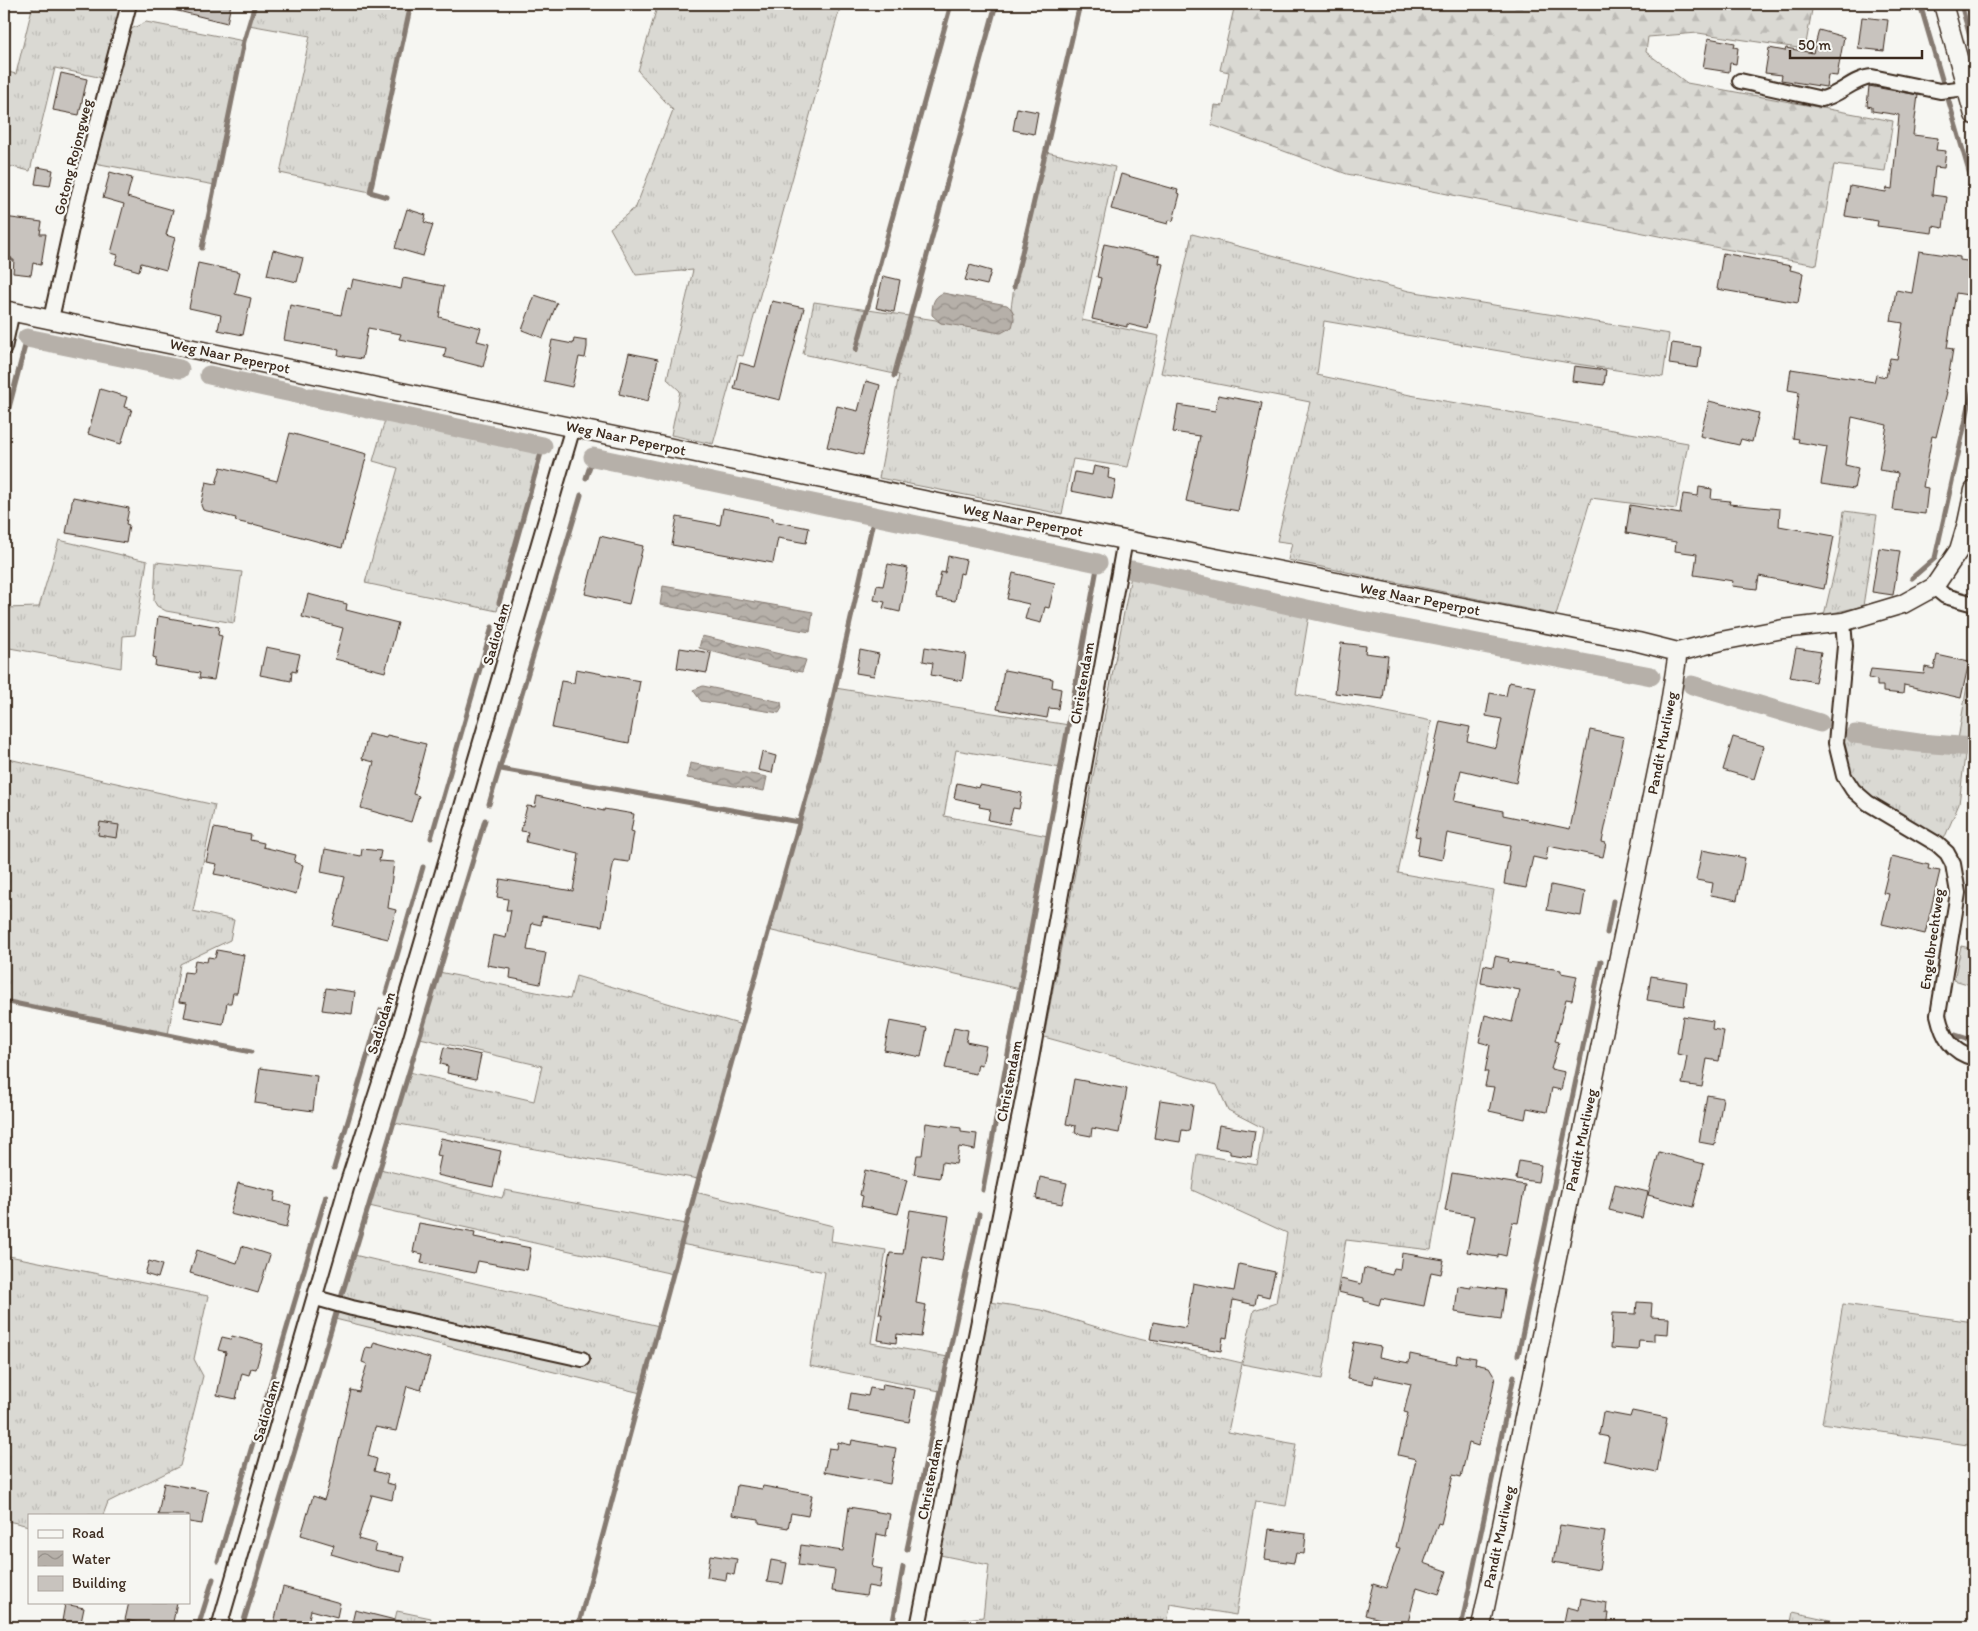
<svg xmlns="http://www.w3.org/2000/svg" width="1978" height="1631" viewBox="0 0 1978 1631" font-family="Itim,sans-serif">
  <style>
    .grass { fill: url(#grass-tufts); stroke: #8a8278 }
    .forest { fill: url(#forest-firs); stroke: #8a8278 }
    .water { fill: url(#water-waves); stroke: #857a71 }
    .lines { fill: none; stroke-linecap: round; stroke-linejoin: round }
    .stream { stroke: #857a71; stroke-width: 5 }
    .canal { stroke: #b6b0a9; stroke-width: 19 }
    .building { fill: #c8c3be; stroke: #3b2a1e }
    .minor-casing { stroke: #3b2a1e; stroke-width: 18 }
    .tertiary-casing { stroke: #3b2a1e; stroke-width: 21 }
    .minor { stroke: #f6f6f2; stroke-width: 14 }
    .tertiary { stroke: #f6f6f2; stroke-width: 18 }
    .labels { text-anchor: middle; stroke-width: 4.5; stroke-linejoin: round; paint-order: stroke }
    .street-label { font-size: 15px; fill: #3b2a1e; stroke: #f6f6f2 }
  </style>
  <defs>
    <pattern id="grass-tufts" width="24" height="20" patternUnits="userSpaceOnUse" patternTransform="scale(1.25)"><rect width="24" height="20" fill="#dad9d3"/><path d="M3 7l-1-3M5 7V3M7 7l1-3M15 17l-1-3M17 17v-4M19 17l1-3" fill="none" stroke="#bcbab5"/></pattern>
    <pattern id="forest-firs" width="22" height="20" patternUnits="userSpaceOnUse" patternTransform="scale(1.25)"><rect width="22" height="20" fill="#dad9d3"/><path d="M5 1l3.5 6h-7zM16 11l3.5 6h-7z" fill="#bcbab5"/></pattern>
    <pattern id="water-waves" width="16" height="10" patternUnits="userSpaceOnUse" patternTransform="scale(1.25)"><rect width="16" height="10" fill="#b6b0a9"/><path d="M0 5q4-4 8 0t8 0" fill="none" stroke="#958f89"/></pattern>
  </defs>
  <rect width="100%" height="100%" fill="#f6f6f2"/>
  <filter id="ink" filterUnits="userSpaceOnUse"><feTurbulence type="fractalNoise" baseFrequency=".02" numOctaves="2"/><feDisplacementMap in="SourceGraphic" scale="10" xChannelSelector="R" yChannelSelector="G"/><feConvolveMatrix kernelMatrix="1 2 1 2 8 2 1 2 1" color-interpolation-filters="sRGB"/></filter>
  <g filter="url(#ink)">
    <path class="grass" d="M33,4H123L103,78L55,68L30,171L4,165V71L16,74Z
      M255,4H411L370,192L280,173L310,36L249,25Z
      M658,4H841L743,356L738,355L713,444L671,435L680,391L667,379L693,270L636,275L610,228L636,207L673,110L638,71Z
      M146,22L244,41L215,185L94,163L131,29Z
      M1046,152L1115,167L1082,320L1159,336L1128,467L1073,459L1062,514L879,478L899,375L803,354L814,302L936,320L941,323L1014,314L1011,308L1014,287Z
      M1192,234L1409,291L1669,334L1663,377L1570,363L1324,321L1317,375L1410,395L1688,443L1676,509L1591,498L1556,615L1288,560L1292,543L1277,541L1310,402L1161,373Z
      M387,413L542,449L497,611L365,583L398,468L373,461Z
      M1844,511L1877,515L1863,606L1824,615L1839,552Z
      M59,540L147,561L135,635L123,636L121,668L4,647V608L39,607Z
      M156,562L242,572L234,623L166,611L157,606L154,601Z
      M1132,570L1310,609L1296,694L1432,721L1398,873L1494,890L1431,1250L1346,1240L1322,1379L1242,1364L1228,1432L1296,1444L1286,1506L1255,1501L1236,1615L1170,1604L1167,1627H928V1624L983,1617L989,1565L940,1555L990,1302L1041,1310L1126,1336L1242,1363L1254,1310L1276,1303L1287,1233L1192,1190L1197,1154L1257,1165L1263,1128L1228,1110L1217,1085L1044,1037Z
      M1974,643V747H1966L1959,804L1944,839C1917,824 1863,799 1849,772C1843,760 1842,743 1843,730C1878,742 1919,743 1957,746Z
      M835,688L1069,725L1061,768L956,750L944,816L1048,836L1020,989L768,930L827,724Z
      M4,758L215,805L193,911L234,920L230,940L180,964L168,1035L4,1001Z
      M1961,946L1974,949V986L1954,980Z
      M439,972L570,999L576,976L742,1025L698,1179L394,1123L409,1072L534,1101L542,1066L420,1038Z
      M380,1169L502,1198L505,1190L686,1224L695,1192L833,1226L831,1241L886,1250L871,1343L948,1357L940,1391L810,1366L825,1272L681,1244L673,1274L369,1206Z
      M4,1255L208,1296L194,1359L203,1376L180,1466L108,1502L103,1515H29V1526L4,1520Z
      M354,1255L659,1326L641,1393L335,1319Z
      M1843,1304L1974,1322V1446L1822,1423Z
      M397,1611L431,1618L429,1627H393Z
      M1793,1612L1862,1627H1790Z"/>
    <path class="forest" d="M1235,4H1813L1805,49L1698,33L1648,37L1646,52L1687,83L1893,121L1885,171L1834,165L1817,265L1719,248L1347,174L1212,125L1215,105L1223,106L1229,72L1220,70Z"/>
    <path class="water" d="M943,293L1007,305C1015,311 1015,318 1012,327L1001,333L941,323L932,315C932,305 933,297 943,293Z
      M663,586L813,612L810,632L660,605Z
      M702,636L806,660L802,672L767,666L699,648Z
      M703,686L781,702L782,708L779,713L701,701L693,690Z
      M690,763L767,777L764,791L687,778Z"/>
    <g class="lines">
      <path class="stream" d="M1920,4L1944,86
        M1961,4L1974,51
        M1947,95L1974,189
        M387,197L370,192L411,4
        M202,248L244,41L255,4
        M1014,287L1080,4
        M856,350L951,4
        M894,376L996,4
        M4,427L27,338
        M586,478L593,457
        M1912,578L1935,558L1974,383
        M499,603L543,446
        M501,769L799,822
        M489,804L581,495
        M431,838L492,627
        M1607,933L1613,901
        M386,993L423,867
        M4,1001L251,1052
        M1955,1035L1974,1041
        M334,1168L381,1010
        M983,1190L1098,563
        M340,1301L485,820
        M1518,1355L1601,961
        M907,1549L979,1214
        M218,1561L326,1196
        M198,1627L213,1579
        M242,1627L337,1310
        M578,1627L695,1192L827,724L874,517
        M892,1627L903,1567
        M1461,1627L1514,1376"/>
      <path class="canal" d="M27,338L180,369
        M209,375L301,395
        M310,397L368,409
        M377,411L543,446
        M593,457L1098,563
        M1132,570L1352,619L1651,676
        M1692,685L1820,723
        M1855,734L1919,743L1974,747"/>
    </g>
    <path class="building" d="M171,4H231L227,23L170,9Z
      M1862,17L1888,20L1884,51L1858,48Z
      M1819,30L1844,37L1837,76L1828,75L1826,87L1781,80L1782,75L1765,73L1769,48L1785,51L1786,48L1813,53Z
      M1708,38L1735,43L1734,47L1738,48L1736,64L1730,63L1729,72L1703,68Z
      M61,73L87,79L79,115L53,110Z
      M1869,86L1918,95L1913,135L1938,138L1936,150L1946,151L1944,168L1935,167L1932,195L1947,197L1943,228L1933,226L1932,233L1877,226L1878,221L1845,216L1850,186L1886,192L1887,188L1892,189L1899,115L1872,111V107L1867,106Z
      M1017,108L1038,112L1034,134L1013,130Z
      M38,167L53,170L50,186L35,184Z
      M110,172L132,178L127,197L173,210L166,235L175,238L166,270L141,263L139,271L115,264L118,255L111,253L124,204L103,198Z
      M1121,174L1178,190L1177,193L1180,194L1173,221L1169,220L1168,224L1111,209Z
      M407,209L426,215L424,222L433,225L423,256L395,248Z
      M4,217L42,222L40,234H46L41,265L33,263L31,275L13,273L14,260H11L12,258L4,257Z
      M1104,244L1160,256L1159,263L1163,264L1148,329L1127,324V327L1092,319L1101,278L1097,277Z
      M273,250L303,258L297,282L267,275Z
      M1919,251L1960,257V260L1974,262V296L1956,293L1947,348L1953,349L1946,392H1947L1936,437L1932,436L1923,487L1928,488L1925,514L1893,510L1898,473L1879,470L1887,425L1852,417L1845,465L1858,468L1854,489L1821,484L1827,447L1798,442L1799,439L1793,438L1799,392L1788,390L1791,369L1874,382L1876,375L1886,377L1890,358L1897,359L1903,323L1891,321L1896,290L1912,293Z
      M1723,253L1791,266L1790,270L1803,273L1798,303L1717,289Z
      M198,263L240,272L235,294L251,298L243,335L218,330L221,315L189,308Z
      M970,265L991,271L987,285L965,280Z
      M883,276L900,280L894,312L876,308Z
      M403,278L444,286L439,317L481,328L477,341L489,344L483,367L444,357L446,348L399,339L401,334L368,328L362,359L338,355L339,350L284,340L290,305L341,315L347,287L351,288L353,279L401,289Z
      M535,295L557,303L543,338L522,330Z
      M772,301L804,308L780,400L734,389L740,363L755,367Z
      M574,339L587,341V347L585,358L579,357L572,387L544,381L552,340L573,344Z
      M1672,343L1701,347L1698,368L1669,364Z
      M629,353L658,359L648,401L619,394Z
      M1574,366L1606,370L1604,385L1572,381Z
      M866,381L880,385L863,455L827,447L837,406L858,411Z
      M100,389L127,397L124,407L132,409L121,444L88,434Z
      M1218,395L1262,403L1255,440H1253L1238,511L1186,501L1200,436L1173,432L1178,405L1215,411Z
      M1709,401L1759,413L1752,442L1741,439L1739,445L1700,436Z
      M290,433L367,454L342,548L253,524V525L235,521L236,518L203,510L201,505L206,482L216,484L221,467L277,481Z
      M1094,466L1109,469L1108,478L1116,480L1112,499L1071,491L1075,472L1092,475Z
      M1699,487L1712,489L1711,499L1730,501L1729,504L1780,509L1779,526L1834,536L1824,589L1759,576L1757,589L1732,586L1733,581L1694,575L1697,554L1675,551L1676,542L1626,533L1630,505L1680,514L1683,494L1698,496Z
      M73,497L129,508L126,524L129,525L126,543L66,533Z
      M723,508L773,518V521L809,528L806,543L778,538L773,563L672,545L677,517L720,525Z
      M600,536L643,546L629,604L585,594Z
      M1879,548L1900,551L1893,595L1872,592Z
      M948,556L966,560L963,574L960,573L955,601L936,598L941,572L945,573Z
      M888,564L908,568L900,612L883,608L885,602L874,600L877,585L883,586Z
      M1013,573L1055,583L1049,608L1045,607L1041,623L1025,619L1029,604L1007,599Z
      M308,594L347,604L346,610L398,623L385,672L335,659L343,628L302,617Z
      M158,616L219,627L218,635L222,636L214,680L199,678L200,673L155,666L156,658L153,657Z
      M1341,643L1366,646L1365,653L1388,656L1383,699L1335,693Z
      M266,647L300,654L296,672L292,671L291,681L260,675Z
      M925,647L966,654L962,681L931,675L933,663L923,661Z
      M680,648L711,653L707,673L677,668Z
      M1796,648L1821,652L1815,682L1790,677Z
      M860,650L879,654L874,676L856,673Z
      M1937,655L1969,662L1961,698L1904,685L1903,694L1883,692V686H1877V680L1869,678L1871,669L1924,674L1925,667L1934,669Z
      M576,669L640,681L629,743L552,728L561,681L574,683Z
      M1004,670L1053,679L1052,687L1061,689L1058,709L1049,708L1047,718L997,709Z
      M1509,682L1536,687L1516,783L1461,770L1454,801L1503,811V815L1570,829L1590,730L1624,737L1602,842L1606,843L1603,857L1548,846L1546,860L1533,857L1526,888L1504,884L1510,846L1447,833L1442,860L1417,855L1420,837L1415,836L1440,721L1470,727L1467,741L1496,748L1502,719L1486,716L1490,693L1506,696Z
      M368,734L386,738L387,735L426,744L413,794L419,796L411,822L361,808L374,762L362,759Z
      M1733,737L1764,746L1754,779L1723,770Z
      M762,752L776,756L772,773L758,770Z
      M957,783L979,788L980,785L1022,793L1019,809L1013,808L1009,824L988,820L990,809L979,807L980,804L954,798Z
      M537,796L604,811V809L634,814L631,831L634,832L629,862L614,860L602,926L542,916L541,925L532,923L527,950L546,953L540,984L510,978L511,969L487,965L493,935L506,938L511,910H506L508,899L497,897L500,879L573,891L579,854L526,842L528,832L521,831L527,806L535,807Z
      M100,822L119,825L117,838L98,835Z
      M214,828L251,835L250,840L264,843L263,847L296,855L294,862L303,865L296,894L246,880L214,874L217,864L206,862Z
      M325,849L361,856L362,849L381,851L379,861L394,862L388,908L396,910L388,939L333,926L345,877L321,872Z
      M1702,850L1745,858L1737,900L1711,895L1713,883L1696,880Z
      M1892,856L1929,865L1928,869L1940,871L1925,934L1882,924L1889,894L1883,893Z
      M1551,885L1585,892L1581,916L1547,910Z
      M217,950L244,955L237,993H233L231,1003H227L223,1024L184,1017L187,1003L179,1002L184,972L193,973L195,960L207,962L208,957L215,958Z
      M1495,956L1509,959L1508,962L1561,970V973L1577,976L1572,1000L1566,999L1555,1041L1559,1042L1551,1069L1565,1072L1561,1090L1552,1088L1547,1112L1527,1108L1525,1119L1489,1111L1494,1087L1485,1086L1488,1072H1485L1490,1045L1479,1042L1485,1015L1512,1022L1520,990L1481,983L1484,965L1493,967Z
      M1651,976L1687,982L1684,1006L1647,1000Z
      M326,988L355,992L352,1014L322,1010Z
      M1683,1016L1713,1021L1712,1029L1724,1031L1719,1061L1707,1059L1702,1087L1682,1084L1687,1056L1677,1054Z
      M890,1021L927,1028L921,1057L884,1050Z
      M954,1027L968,1030L966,1042L986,1046L982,1065L978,1064L976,1074L945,1068Z
      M444,1047L481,1055L476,1079L447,1073L448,1066L440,1064Z
      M260,1068L317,1076L313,1111L255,1103Z
      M1074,1079L1127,1089L1119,1133L1092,1128L1091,1136L1075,1133L1076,1126L1066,1124Z
      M1707,1095L1723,1098L1715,1145L1699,1142Z
      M1160,1100L1193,1105L1189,1131L1182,1130L1180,1142L1154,1138Z
      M926,1123L961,1128V1132L977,1134L975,1150L959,1147L956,1164L942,1162L940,1178L914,1174L917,1155H922Z
      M1219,1125L1255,1131L1251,1157L1230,1154V1150L1215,1148Z
      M441,1138L501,1151L493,1187L437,1175L441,1156L437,1155Z
      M1659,1152L1704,1164L1693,1207L1648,1195Z
      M1519,1161L1541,1165L1538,1182L1516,1179Z
      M865,1170L907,1180L898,1214L861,1206L863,1196L860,1195Z
      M1452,1173L1525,1185L1518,1223L1512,1222L1506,1256L1498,1254V1257L1467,1252L1474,1216L1445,1211Z
      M1040,1177L1067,1183L1062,1204L1036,1199Z
      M238,1183L276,1192L274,1201L291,1205L286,1228L230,1214Z
      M1615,1184L1648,1192L1642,1218L1609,1210Z
      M910,1210L949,1216L942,1261L923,1257L916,1303L926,1305L921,1337L897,1334L896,1343L878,1340L882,1314H879L890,1253L903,1254Z
      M419,1223L475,1233L474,1237L531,1248L527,1270L478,1261L475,1273L421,1263L423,1254L413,1252Z
      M242,1246L270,1255L258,1293L190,1273L197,1250L237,1263Z
      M1402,1253L1444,1260L1441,1274L1431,1272L1424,1306L1381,1298L1379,1305L1364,1301V1298L1338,1292L1341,1279L1361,1284L1364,1268L1392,1275L1394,1268L1400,1269Z
      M149,1261L162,1265L158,1278L145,1274Z
      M1239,1264L1275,1272L1269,1297L1257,1294L1255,1305L1233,1300L1227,1338L1223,1337L1221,1351L1150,1339L1153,1322L1186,1328L1193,1283L1234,1291Z
      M1471,1285L1505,1290L1501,1319L1455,1312L1458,1286L1471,1288Z
      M1637,1302L1652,1303L1651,1317L1669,1318L1668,1334L1654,1333V1341L1639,1340L1638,1350L1611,1348L1613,1313L1636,1314Z
      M232,1336L263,1344L256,1369L251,1368L249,1375L242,1373L236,1399L217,1395L226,1352L218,1350L222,1337L231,1339Z
      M374,1342L430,1358L421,1390L407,1386L396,1431L375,1427L368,1456L377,1459L374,1471L388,1475L386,1483L395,1485L392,1500L372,1495L358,1539L376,1544L374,1551L404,1557L401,1572L375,1567L331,1554L334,1545L301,1535L313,1496L324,1500L328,1488L351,1390L359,1392L367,1364L362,1362L366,1347L372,1348Z
      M1354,1342L1381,1347L1379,1357L1409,1363L1410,1354L1456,1364L1457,1355L1476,1358L1475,1364L1489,1367L1495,1377L1490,1403H1489L1478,1446L1469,1443L1461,1477L1453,1475L1441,1524L1438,1523L1424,1563L1447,1571L1439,1594L1417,1587L1407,1626L1365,1615L1373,1584L1386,1588L1400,1548L1396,1547L1416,1459L1398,1455L1408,1413L1404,1412L1411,1384L1374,1376L1373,1384L1347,1379Z
      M883,1384L915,1390L909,1422L848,1411L851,1393L868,1396L870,1388L882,1390Z
      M1632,1411L1667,1418L1657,1472L1604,1461L1609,1437L1599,1435L1603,1412L1630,1417Z
      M852,1440L896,1448L890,1484L824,1472L829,1448L837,1449L838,1442L851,1445Z
      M164,1483L208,1491L202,1524L189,1522V1515H158Z
      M737,1485L762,1489L763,1486L812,1495L808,1516L791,1513L788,1528L759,1523V1519L732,1515Z
      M849,1507L890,1514L886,1536L877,1534L872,1567L882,1569L879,1588L868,1586L866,1596L832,1591L835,1570L798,1565L801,1545L843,1551Z
      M1560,1525L1605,1532L1599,1570L1553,1562Z
      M1269,1529L1306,1534L1304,1554L1296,1553L1294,1563L1265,1559Z
      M710,1555L737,1559L734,1575L727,1573L726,1580L707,1577Z
      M771,1560L787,1563L783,1584L767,1582Z
      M283,1587L340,1603L337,1617L311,1610L307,1627H273Z
      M1581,1598L1607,1603L1606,1613H1609L1607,1627H1563L1567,1607L1579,1610Z
      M129,1602H177L172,1627H160L125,1620Z
      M65,1604L84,1608L80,1627H61Z
      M355,1610L403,1622L402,1627H351Z"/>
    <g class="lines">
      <defs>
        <path id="minor" d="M1740,81L1822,99C1840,95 1854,78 1872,77L1940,91L1967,88
          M51,319L77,201L129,4
          M4,348L12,311
          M1934,587L1945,596L1974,604
          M1843,622L1845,646L1836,743L1844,776L1853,790L1868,803L1937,844L1947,853L1953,864L1958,893L1938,1015C1943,1037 1951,1052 1974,1058
          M316,1298L352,1308L582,1359
          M219,1627L347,1185L394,1039L573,427
          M918,1627L1031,1059L1125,540"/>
        <path id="tertiary" d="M1943,4L1974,115
          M4,310L948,505L1638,642L1678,652L1721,641L1783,629L1843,622L1903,604L1934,587L1959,550L1967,523L1974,490
          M1481,1627L1667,723L1678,652"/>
      </defs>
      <use href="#minor" class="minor-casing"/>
      <use href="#tertiary" class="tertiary-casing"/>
      <use href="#minor" class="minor"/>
      <use href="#tertiary" class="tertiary"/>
    </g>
  </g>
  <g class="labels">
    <g class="street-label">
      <text transform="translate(73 157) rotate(-76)" y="5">Gotong Rojongweg</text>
      <text transform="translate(230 356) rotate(12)" y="5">Weg Naar Peperpot</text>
      <text transform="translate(626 438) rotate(12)" y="5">Weg Naar Peperpot</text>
      <text transform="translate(1023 520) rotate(11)" y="5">Weg Naar Peperpot</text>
      <text transform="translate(1420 599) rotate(11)" y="5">Weg Naar Peperpot</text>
      <text transform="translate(496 634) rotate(-74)" y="5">Sadiodam</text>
      <text transform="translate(1082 683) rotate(-80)" y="5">Christendam</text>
      <text transform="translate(1662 743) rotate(-79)" y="5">Pandit Murliweg</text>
      <text transform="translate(1932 939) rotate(-82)" y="5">Engelbrechtweg</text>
      <text transform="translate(381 1023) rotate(-73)" y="5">Sadiodam</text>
      <text transform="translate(1009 1081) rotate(-79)" y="5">Christendam</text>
      <text transform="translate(1581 1140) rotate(-78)" y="5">Pandit Murliweg</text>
      <text transform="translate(266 1411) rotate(-74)" y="5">Sadiodam</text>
      <text transform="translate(930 1479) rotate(-79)" y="5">Christendam</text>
      <text transform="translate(1499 1537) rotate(-78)" y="5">Pandit Murliweg</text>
    </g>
  </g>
  <rect width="1978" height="1631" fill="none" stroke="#f6f6f2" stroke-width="20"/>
  <rect x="10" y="10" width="1958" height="1611" fill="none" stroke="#3b2a1e" stroke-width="2" filter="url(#ink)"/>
  <rect x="28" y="1514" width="162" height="90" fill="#f6f6f2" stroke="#aba49d"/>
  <rect x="38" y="1530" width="25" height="8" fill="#f6f6f2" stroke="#aba49d"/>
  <text x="72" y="1538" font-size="15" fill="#3b2a1e">Road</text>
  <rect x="38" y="1551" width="25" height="15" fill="url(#water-waves)" stroke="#aba49d"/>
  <text x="72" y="1564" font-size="15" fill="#3b2a1e">Water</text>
  <rect x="38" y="1576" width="25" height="15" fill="#c8c3be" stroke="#aba49d"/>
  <text x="72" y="1588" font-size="15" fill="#3b2a1e">Building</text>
  <path d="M1790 50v8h132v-8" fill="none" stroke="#3b2a1e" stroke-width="2.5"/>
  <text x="1798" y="50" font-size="15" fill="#3b2a1e" stroke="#f6f6f2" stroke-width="4" paint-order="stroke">50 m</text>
</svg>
